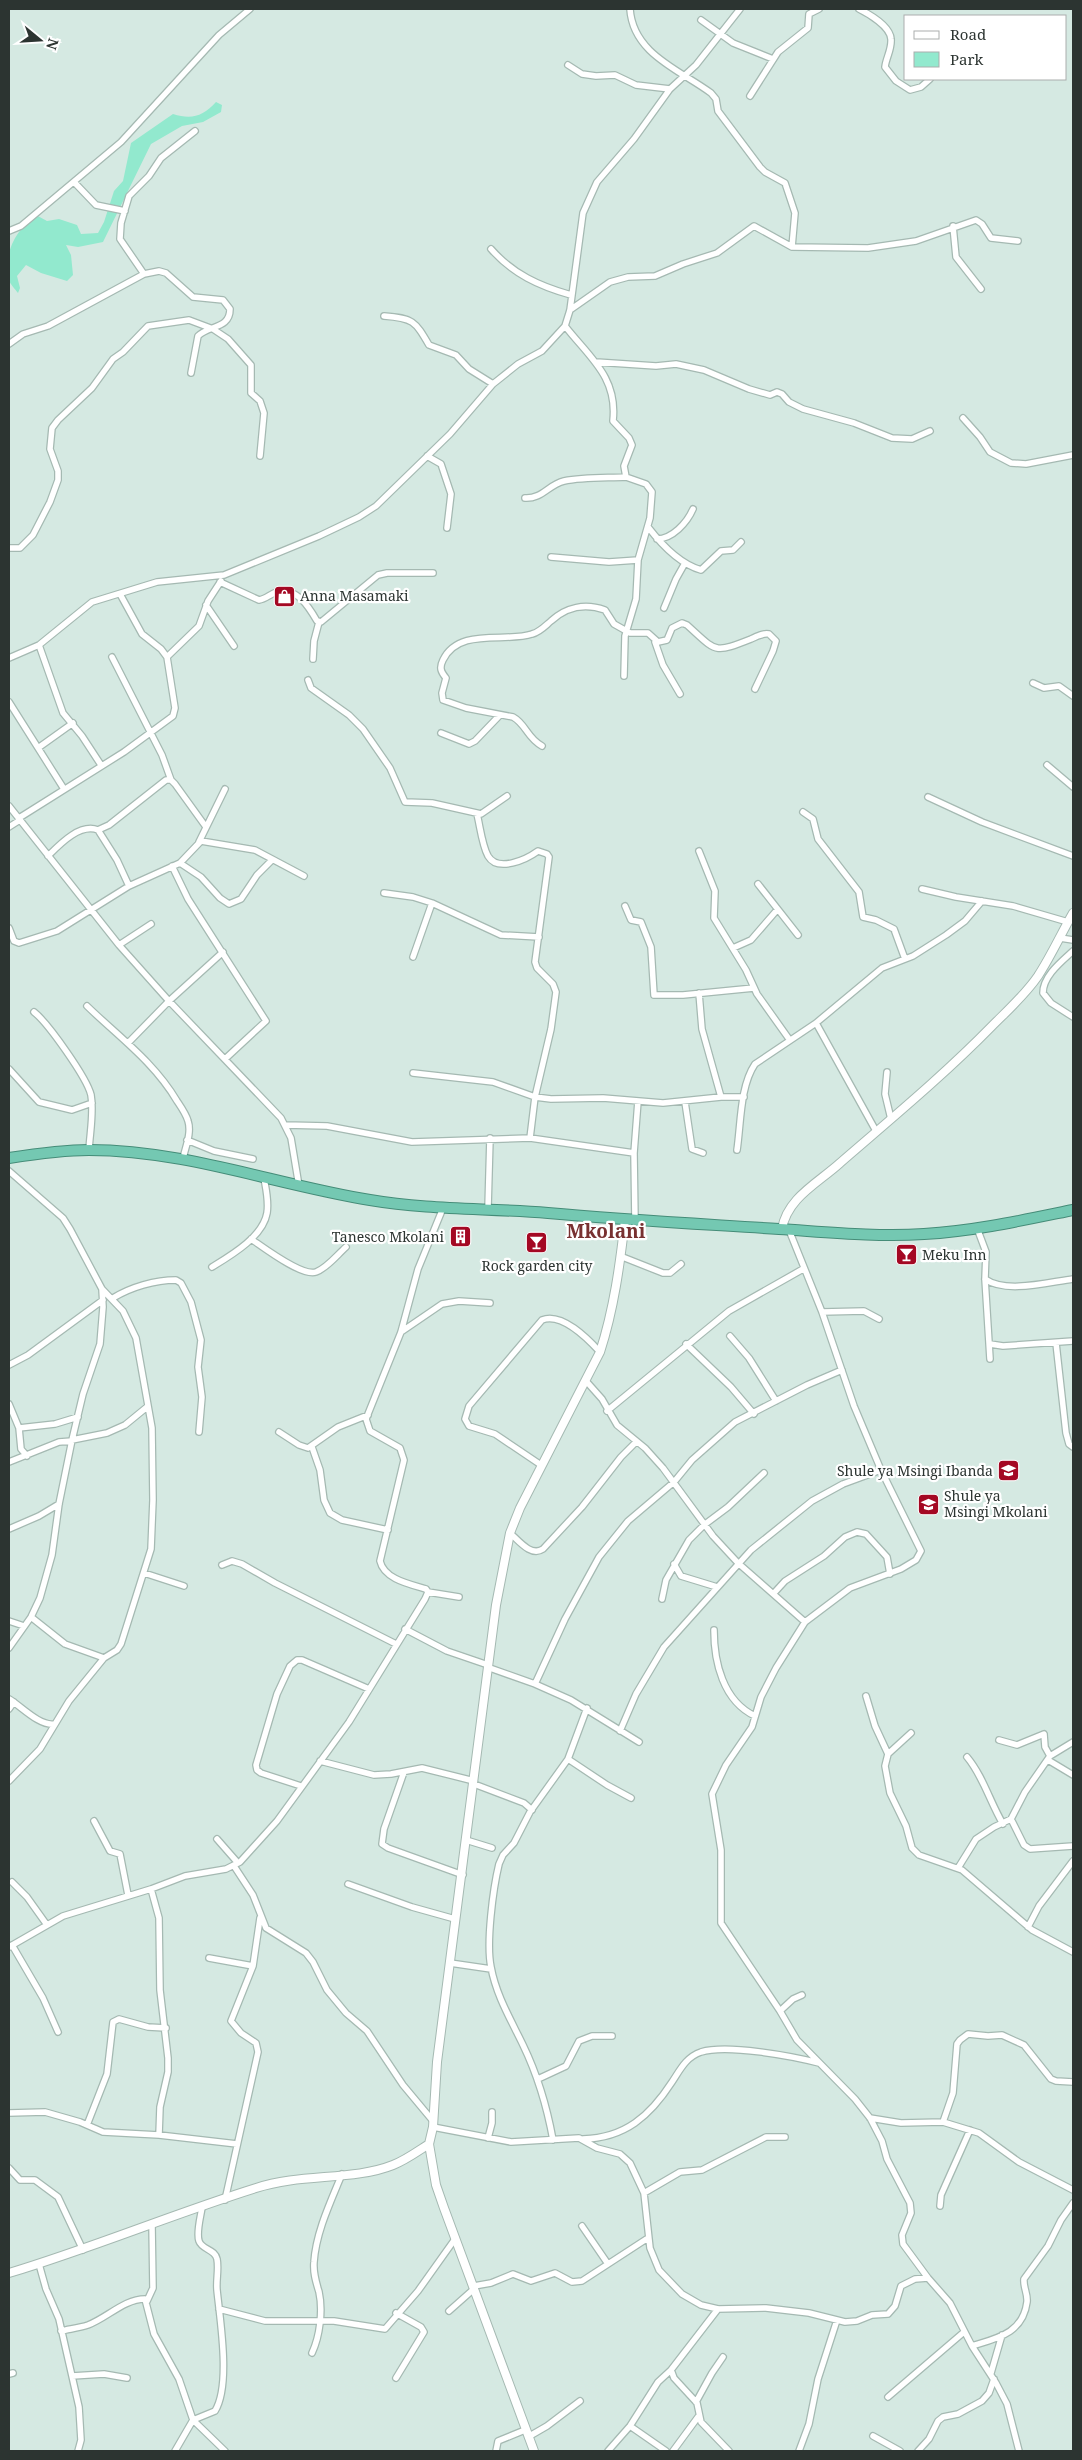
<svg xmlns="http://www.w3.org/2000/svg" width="1082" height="2460" viewBox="0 0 1082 2460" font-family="'Noto Serif',serif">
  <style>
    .green { fill: #92e9ce }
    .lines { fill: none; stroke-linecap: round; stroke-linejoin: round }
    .minor-casing { stroke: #a5b9b2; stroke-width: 8 }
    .tertiary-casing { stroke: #a5b9b2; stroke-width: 10 }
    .trunk-casing { stroke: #458c78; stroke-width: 12 }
    .minor { stroke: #fff; stroke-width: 5.5 }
    .tertiary { stroke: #fff; stroke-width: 8 }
    .trunk { stroke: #74c8b2; stroke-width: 10 }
    .labels { text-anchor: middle; stroke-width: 4.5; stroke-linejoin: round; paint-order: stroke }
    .poi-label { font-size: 14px; fill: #2c3431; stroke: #fff; text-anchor: start }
    .district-label { font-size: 19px; font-weight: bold; fill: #783131; stroke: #fff }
  </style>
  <rect width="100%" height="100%" fill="#d5e9e2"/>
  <path class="green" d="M216,102L222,105L221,112L203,122L182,126L151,144L103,242L78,247L66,245L71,255L73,275L67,281L41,273L26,265L17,276L20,288L18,293C15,289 10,284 9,280C2,255 16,229 36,215L47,221L59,219L77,225L81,234L98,233L104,222L114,191L123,181L131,143L173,114C192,120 203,116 216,102Z"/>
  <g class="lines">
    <defs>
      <path id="minor" d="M630,9C633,54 680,70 711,93L716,99L718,111L760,167L765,172L785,183L795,213L792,247
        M859,9C869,14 890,26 891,39C892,49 886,58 885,67L896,81L910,90L921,87L930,79
        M701,20L733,43L773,59
        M568,65L582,74L596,76L615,75L636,85L670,89
        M750,96L778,52L808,28L809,14L819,9
        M74,182L96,205L125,211
        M953,226L956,257L981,289
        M9,231L21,226L121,142L219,35L250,9
        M491,249C513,274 539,286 571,295
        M144,274L120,239L121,223L129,196L149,176L161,158L195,131
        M570,310L610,282L628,277L655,276L683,264L717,253L754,226L792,247L868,248L916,241L976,220L982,224L991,238L1018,241
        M384,316C413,318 415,321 429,345L456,355L469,369L493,384
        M565,326C589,357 618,377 613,421L629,438L632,445L624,466L626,477L646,484L652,492L650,518L638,560L636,599L625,636L624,676
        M9,344L23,334L48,326L144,274L159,271L166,273L193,297L223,300L230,309C230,329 209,325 198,336L191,373
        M596,362L656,366L676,364L704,370L749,389L770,395L777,392L782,394L789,402L803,409L854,423L892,438L912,439L930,431
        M963,418L980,437L990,452L1011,463L1026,464L1073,455
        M427,456L441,464L451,494L447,528
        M525,498C542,499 548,485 564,481C583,477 606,478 626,477
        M648,527C661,544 680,564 701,570L721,551L733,550L741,542
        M657,539C672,539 687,523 693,509
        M9,548H20L33,535L50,502L58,480V471L50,449L52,428L58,420L92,388L113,359L123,352L148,326L189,320L213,329L228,339L251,365V393L260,401L264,413L260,456
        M551,557L609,562L638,560
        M220,582L259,600C266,599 270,594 277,592C296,586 309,607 317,621L321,622L378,575L387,573H433
        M206,605L234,646
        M664,608L676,579L685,563
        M655,642L663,665L680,694
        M39,645L63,713L82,736L101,765
        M112,657L162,755L171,780
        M167,657L199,626L208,601L221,581
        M9,658L39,645L92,602L157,582L224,575L319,536L359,517L376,506L450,434L493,384L518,364L542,351L565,326L570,310L583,213L597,182L634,139L670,89L696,65L740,9
        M313,659L314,641L319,622
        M308,680L311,688L349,715L363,729L390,768L405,802L432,803L481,814L507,796
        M1033,683L1044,688L1059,686L1073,696
        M9,702L64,789
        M441,733L469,744L475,741L499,716
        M542,746C527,738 526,724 513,717L466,708L443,700L442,693L446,678C441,672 439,668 443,660C459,627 505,643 532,634C540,632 545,626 551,621C566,607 585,603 605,610L614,624L630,633H648L658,642L667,640L672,628L682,623L687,625C717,652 713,654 751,639C757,636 763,633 769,634L776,641L773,651L755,689
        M38,748L73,723
        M1047,765L1073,787
        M928,797L982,822L1073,856
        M9,806L119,945L169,1001L281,1118L291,1138L299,1186
        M803,812L813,819L818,839L859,892L863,917L876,920L894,929L905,959
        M477,814C480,826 482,845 488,856C498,873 527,859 538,851L547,854L549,857L535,962L537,968L553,984L556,992L551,1029L535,1097L530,1138
        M19,818L124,752L173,716L175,708L167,657L161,649L142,634L120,594
        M9,827L20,820
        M98,830L117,860L129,886
        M199,842L225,789
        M699,851L715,891L714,918L746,970L757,994L789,1039
        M48,856C60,844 80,823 98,830L109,825L166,780H171L175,784L206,827
        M180,863L201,877L220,898L229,904L241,899L257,875L272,860
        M172,866L188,899L266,1021L225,1059
        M758,884L798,935
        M922,889L956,897L1013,906L1068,922
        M384,893L413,897L432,903L501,935L539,937
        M625,906L631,920L641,922L651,947L654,995H683L754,988
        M9,928L14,941L19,943L57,931L129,886L180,863L201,841L255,850L304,876
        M1060,938L1073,940
        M119,945L151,924
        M733,948L751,940L777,910
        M1073,951C1061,962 1043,976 1043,993L1051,1003L1073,1017
        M413,957L432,903
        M699,993L702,1029L721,1097
        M87,1006C119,1037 154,1062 177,1101C181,1107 186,1114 188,1121C192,1133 185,1148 183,1159
        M34,1012C48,1023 87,1078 91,1095C94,1112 90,1132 89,1150
        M816,1023L876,1131
        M128,1043L169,1001L223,952
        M9,1069L39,1102L72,1110L92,1103
        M887,1072L885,1094L891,1119
        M413,1073L493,1082L535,1097L551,1099L603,1098L663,1103L721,1097H744
        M685,1102L692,1149L703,1153
        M285,1125L327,1126L412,1142L530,1138L634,1153
        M187,1140L214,1151L253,1159
        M737,1150C741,1123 740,1086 755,1064L816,1023L882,968L913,956L946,935L965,921L982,901
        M9,1171L63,1218L70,1229L102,1289L103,1307L100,1344L83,1394L72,1440L59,1504L52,1555L40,1598L31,1617L9,1648
        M488,1208L490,1138
        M635,1221L634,1153L638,1101
        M977,1228L986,1252L985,1279L990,1359
        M789,1230L822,1312L854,1406L881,1470L921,1551L916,1560L901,1569L850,1588L805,1622L776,1668L761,1697L752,1727L726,1765L712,1794L721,1850V1923L780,2011L797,2040L855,2099L870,2118L882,2141L887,2159L910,2203L911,2213L902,2235L903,2244L928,2278
        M251,1239C263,1247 302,1277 316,1272C327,1268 337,1255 346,1247
        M620,1256L663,1273H670L681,1264
        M212,1267C230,1256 263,1237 267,1213C269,1201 266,1189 264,1178
        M985,1279C1006,1294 1049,1282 1073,1279
        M113,1298C131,1287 155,1280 176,1280L181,1283L191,1302L201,1340L198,1367L202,1397L199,1432
        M822,1312L864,1311L879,1319
        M401,1332L442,1304L459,1301L490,1303
        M730,1336L749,1358L776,1401
        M1056,1343L1066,1433L1069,1444L1073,1447
        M686,1344L731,1387L754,1414
        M990,1344L1003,1346L1073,1341
        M9,1365L28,1355L103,1300
        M586,1381L602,1399L617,1425L645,1448L663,1468L713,1536L738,1563L805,1622
        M9,1404L19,1428L21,1449L27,1456
        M607,1411L729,1311L803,1269
        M19,1428L55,1424L78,1417
        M279,1432L299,1445L308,1448L338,1427L368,1415
        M72,1440L107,1433L125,1425L147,1407
        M312,1447L320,1470L324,1500L330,1513L342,1520L388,1530
        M9,1462L59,1442L72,1441
        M541,1465L495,1434L469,1426L465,1419L469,1406L542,1320C562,1312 588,1339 600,1352
        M9,1529L39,1516L59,1504
        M510,1533C519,1541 531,1557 543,1549L582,1507L621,1457L636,1442
        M674,1564L681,1576L717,1587
        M222,1565L232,1561L242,1564L275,1583L396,1644
        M144,1573L184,1586
        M428,1592L459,1597
        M774,1593L785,1581L824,1556L845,1537L857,1532L866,1534L887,1557L890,1574
        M662,1599L666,1580L689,1540L704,1525L728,1507L764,1473
        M31,1617L65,1644L104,1658
        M9,1621L24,1626
        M405,1629L447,1651L488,1665
        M714,1630C714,1662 723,1701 755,1716
        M487,1667L535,1684L571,1700L639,1742
        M535,1684L565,1619L599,1557L628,1521L674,1482L692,1460L735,1422L807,1385L842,1370
        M866,1696L875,1726L888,1754
        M9,1699C21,1706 39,1726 54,1724
        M9,1709L14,1702
        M620,1731L636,1694L664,1647L751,1550L812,1501L843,1484L881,1470
        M911,1733L888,1754L885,1766L890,1793L906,1826L912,1848L919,1855L962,1870L1032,1930L1073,1952
        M999,1740L1017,1745L1044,1734L1045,1747L1050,1756
        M967,1757C983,1776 990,1802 1003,1824
        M568,1759L607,1785L631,1798
        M1048,1760L1073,1775
        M320,1761L374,1775L391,1774L422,1768L474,1781
        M404,1772L384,1829L382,1844L388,1848L463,1875
        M9,1781L40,1749L69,1701L104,1658L117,1650L121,1644L151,1549L153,1500L152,1428L136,1338L123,1311L102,1289
        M474,1784L524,1803L532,1810
        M301,1786L261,1773L257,1770L256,1765L277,1694L290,1666L297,1660H302L369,1689
        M1011,1819L1024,1845L1030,1849L1073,1846
        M94,1821L110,1851L120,1854L128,1895
        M217,1839L238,1863
        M466,1840L492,1848
        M234,1866L253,1895L266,1928L306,1953L313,1962L327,1990L346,2013L367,2031L403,2085L433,2121
        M958,1868L976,1839L994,1827L1011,1819L1025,1792L1050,1756L1073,1742
        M12,1882L27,1897L47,1925
        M348,1884L412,1907L455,1919
        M151,1889L159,1918L160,1990L168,2058V2072L160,2107L159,2135
        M1028,1927L1039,1906L1073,1861
        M12,1945L43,1998L58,2032
        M9,1947L63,1916L151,1889L185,1876L226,1869L240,1862L277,1821L349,1722L425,1599L428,1592L426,1589C409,1584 384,1579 380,1561L404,1460L400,1448L370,1431L366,1419L401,1332L418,1269L443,1208
        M209,1958L253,1966
        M450,1963L491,1969
        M780,2011L793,1999L802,1995
        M538,2079L566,2066L579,2041L592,2036H612
        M9,2113L45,2112L80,2122L103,2132L159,2135L237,2144
        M870,2118L901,2123L943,2122L979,2133L1019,2162L1073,2190
        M943,2122L953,2093L957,2044L960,2040L968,2034L988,2036L1002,2035L1024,2045L1051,2079L1056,2081L1073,2082
        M87,2125L107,2074L113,2022L119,2019L148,2027L166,2028
        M433,2127L511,2142L579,2138L597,2148L620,2154L630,2163L644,2193L650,2248L659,2270L682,2294L701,2305L718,2309L766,2308L809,2313L845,2322L857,2321L872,2315L888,2314L895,2306L901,2286L915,2279L928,2278L950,2303L972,2346L996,2383L1007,2404L1019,2451
        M488,2138L492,2123V2112
        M583,2139C625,2138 650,2116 672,2082C680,2070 686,2057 701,2052C727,2044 792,2056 819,2063
        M553,2140C547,2107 538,2076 523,2045C511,2020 496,1995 491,1967C486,1943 493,1889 499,1864L503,1855L514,1843L530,1812L568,1759L587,1708
        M9,2168L20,2180H35L58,2197L83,2250
        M644,2193L680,2172L702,2170L766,2137H785
        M225,2200L258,2052L256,2043L241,2033L231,2021L253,1966L260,1918
        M940,2206L941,2195L970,2130
        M582,2226L608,2264
        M39,2264L46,2289L59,2319L79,2407L81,2440L78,2451
        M474,2286L491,2283L513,2274L531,2281L555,2273L572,2282L582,2281L648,2238
        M147,2301L153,2288L152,2225
        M219,2309L265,2321H334L385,2329L418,2291L455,2239
        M718,2309L671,2370L674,2378L697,2403L701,2422L729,2451
        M449,2311L475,2288
        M61,2331C69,2329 79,2328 88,2325C107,2318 124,2299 145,2299L154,2334L179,2379L193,2420L225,2451
        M972,2346C998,2338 1023,2333 1027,2302C1028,2294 1023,2287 1024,2279L1048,2246L1061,2220L1073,2203
        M312,2353C320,2336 323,2310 319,2292C316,2282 313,2273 314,2262C316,2232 331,2201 342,2174
        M991,2373L1002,2335
        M9,2374L13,2373
        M72,2376L104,2374L127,2378
        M396,2378L424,2332L421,2327L396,2313
        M888,2397L964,2332
        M696,2402L712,2373L723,2357
        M630,2426L666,2451
        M873,2436L900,2451
        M528,2437L547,2426L580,2401
        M175,2451L193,2420L215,2411C231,2385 220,2320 217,2290C216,2280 219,2269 217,2259C215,2249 202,2250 199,2241C196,2232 201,2216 202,2207
        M496,2451L498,2441L525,2430
        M608,2451L630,2426L658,2382L671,2370
        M673,2451L698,2417
        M799,2451L809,2424L818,2379L837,2320
        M918,2451L929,2439L938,2421L943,2417L958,2414L982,2401L989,2393L994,2379"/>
      <path id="tertiary" d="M782,1229C787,1198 818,1183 840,1163C892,1118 944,1075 992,1026C1008,1010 1025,995 1038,976C1051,956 1061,934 1073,913
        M9,2273C92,2248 173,2214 256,2188C301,2173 353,2181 393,2165C406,2160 418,2151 429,2144
        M534,2451L444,2208L436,2185L429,2144L433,2127L437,2062L496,1605L510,1533L520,1508L600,1352C614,1309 620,1264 625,1220"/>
      <path id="trunk" d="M9,1158C35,1154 63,1150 89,1150C185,1150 277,1185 370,1200C429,1210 488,1208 548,1213C625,1220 702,1224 779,1229C827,1232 876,1237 924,1234C975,1231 1024,1220 1073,1210"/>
    </defs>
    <use href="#minor" class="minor-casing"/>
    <use href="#tertiary" class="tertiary-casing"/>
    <use href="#trunk" class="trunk-casing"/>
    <use href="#minor" class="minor"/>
    <use href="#tertiary" class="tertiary"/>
    <use href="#trunk" class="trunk"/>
  </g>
  <defs>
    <symbol id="shop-square" viewBox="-11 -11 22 22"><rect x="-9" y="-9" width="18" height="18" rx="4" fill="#a40823" stroke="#fff"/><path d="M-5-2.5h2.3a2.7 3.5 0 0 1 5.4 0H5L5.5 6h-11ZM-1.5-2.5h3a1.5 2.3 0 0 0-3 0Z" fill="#fff"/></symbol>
    <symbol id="building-square" viewBox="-11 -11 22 22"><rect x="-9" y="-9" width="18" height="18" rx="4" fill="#a40823" stroke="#fff"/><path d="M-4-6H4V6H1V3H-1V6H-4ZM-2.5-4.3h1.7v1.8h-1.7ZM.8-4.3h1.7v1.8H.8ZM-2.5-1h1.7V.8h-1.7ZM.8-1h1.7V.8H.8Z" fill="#fff"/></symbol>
    <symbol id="bar-square" viewBox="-11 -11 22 22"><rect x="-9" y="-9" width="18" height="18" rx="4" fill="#a40823" stroke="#fff"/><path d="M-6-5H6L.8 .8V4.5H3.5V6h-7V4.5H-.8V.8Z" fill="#fff"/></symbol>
    <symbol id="school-square" viewBox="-11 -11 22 22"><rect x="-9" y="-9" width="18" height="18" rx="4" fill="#a40823" stroke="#fff"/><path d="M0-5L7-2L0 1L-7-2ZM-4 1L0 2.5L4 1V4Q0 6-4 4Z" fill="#fff"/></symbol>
  </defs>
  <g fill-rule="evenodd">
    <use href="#shop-square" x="272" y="584" width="25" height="25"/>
    <use href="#building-square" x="448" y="1224" width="25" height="25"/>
    <use href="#bar-square" x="524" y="1230" width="25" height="25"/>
    <use href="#bar-square" x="894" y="1242" width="25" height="25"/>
    <use href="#school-square" x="996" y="1458" width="25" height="25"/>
    <use href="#school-square" x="916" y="1492" width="25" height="25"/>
  </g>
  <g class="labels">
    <g class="poi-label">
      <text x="300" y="601">Anna Masamaki</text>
      <text x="444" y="1242" text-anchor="end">Tanesco Mkolani</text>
      <text x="922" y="1260">Meku Inn</text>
      <text x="537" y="1271" text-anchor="middle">Rock garden city</text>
      <text x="993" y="1476" text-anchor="end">Shule ya Msingi Ibanda</text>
      <text x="944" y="1501">Shule ya<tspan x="944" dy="16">Msingi Mkolani</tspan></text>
    </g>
    <g class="district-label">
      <text x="606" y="1238">Mkolani</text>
    </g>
  </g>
  <rect width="1082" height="2460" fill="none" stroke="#2c3431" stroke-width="20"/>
  <rect x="904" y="15" width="162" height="65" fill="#ffffff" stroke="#abaead"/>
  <rect x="914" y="31" width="25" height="8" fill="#ffffff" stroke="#abaead"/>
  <text x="950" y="40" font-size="15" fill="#2c3431">Road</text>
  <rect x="914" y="52" width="25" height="15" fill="#92e9ce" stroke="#abaead"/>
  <text x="950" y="65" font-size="15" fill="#2c3431">Park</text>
  <g transform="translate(40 40) rotate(108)" stroke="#ffffff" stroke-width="4" paint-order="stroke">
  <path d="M0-4L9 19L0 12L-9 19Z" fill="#2c3431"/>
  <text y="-8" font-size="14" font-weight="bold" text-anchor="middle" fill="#2c3431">N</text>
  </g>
</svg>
